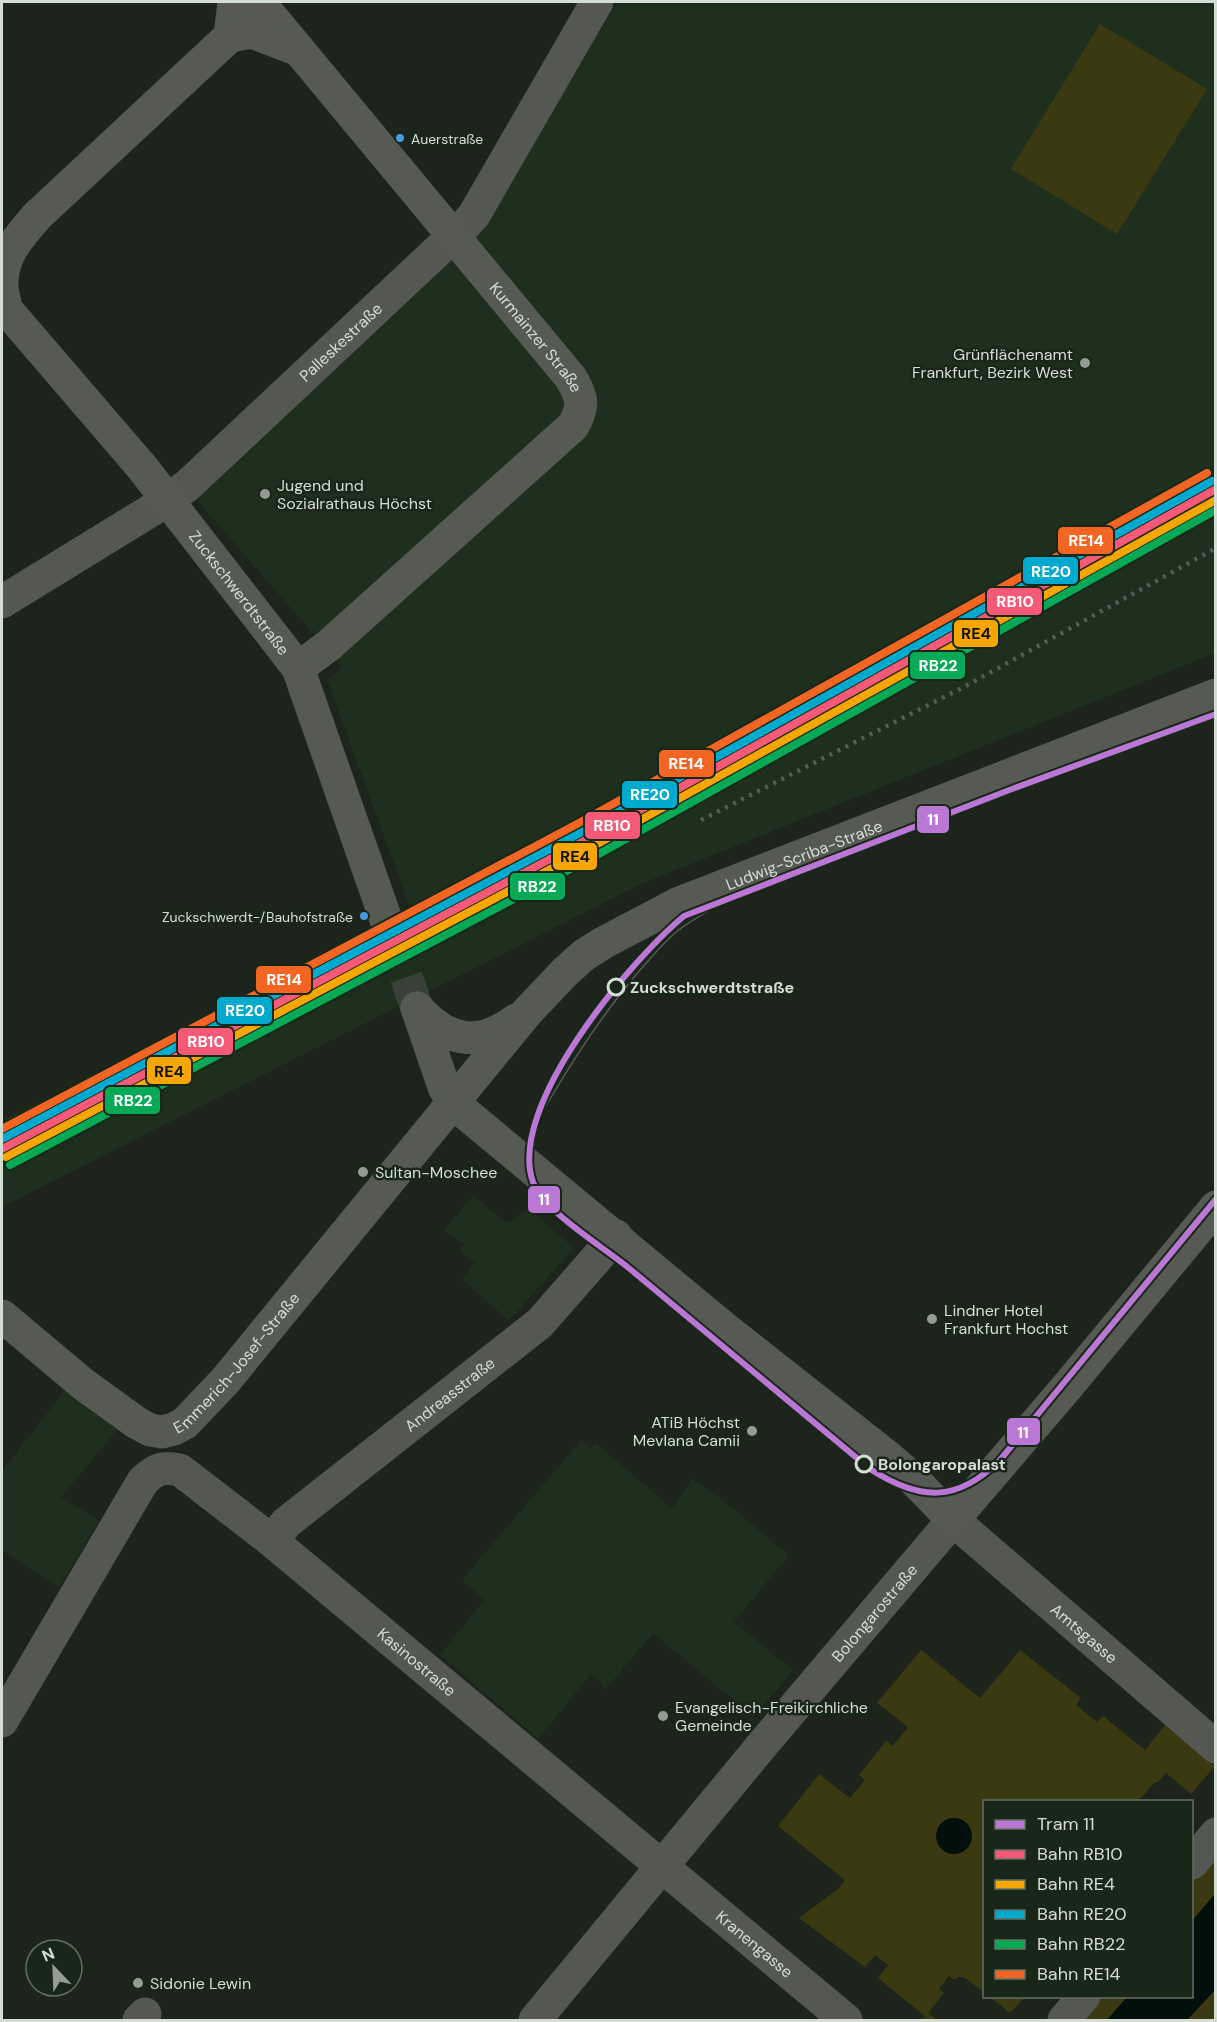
<svg xmlns="http://www.w3.org/2000/svg" width="1217" height="2022" viewBox="0 0 1217 2022" font-family="'DM Sans',sans-serif">
  <style>
    .built { fill: #1f2f1d }
    .green { fill: #3b3912 }
    .water { fill: #030f0c }
    .lines { fill: none; stroke-linecap: round; stroke-linejoin: round }
    .major-tunnel { stroke: #384038; stroke-width: 33; stroke-dasharray: 33 16; stroke-linecap: butt }
    .minor { stroke: #555753; stroke-width: 33 }
    .major { stroke: #565a53; stroke-width: 33 }
    .tram { stroke: #585b56; stroke-width: 1.5 }
    .rail { stroke: #585b56; stroke-width: 4.5; stroke-dasharray: 3 6; stroke-linecap: butt }
    .rail-1-casing { stroke: #192718; stroke-width: 12 }
    .rail-2-casing { stroke: #192718; stroke-width: 12 }
    .rail-3-casing { stroke: #192718; stroke-width: 12 }
    .rail-4-casing { stroke: #192718; stroke-width: 12 }
    .rail-5-casing { stroke: #192718; stroke-width: 12 }
    .rail-1 { stroke: #f75a77; stroke-width: 8 }
    .rail-2 { stroke: #f7a600; stroke-width: 8 }
    .rail-3 { stroke: #00a9ce; stroke-width: 8 }
    .rail-4 { stroke: #06aa56; stroke-width: 8 }
    .rail-5 { stroke: #f26522; stroke-width: 8 }
    .tram-1-casing { stroke: #192718; stroke-width: 10 }
    .tram-1 { stroke: #ba77d6; stroke-width: 6 }
    .bus-dot { fill: #4699e1; stroke: #192718; stroke-width: 2 }
    .poi-dot { fill: #949d94; stroke: #192718; stroke-width: 2 }
    .stop-dot { fill: #192718; stroke: #d5ded4; stroke-width: 3 }
    .labels { text-anchor: middle; stroke-width: 5; stroke-linejoin: round; paint-order: stroke }
    .bus-label { font-size: 14px; fill: #d5ded4; stroke: #192718; text-anchor: start }
    .street-label { font-size: 16px; fill: #d5ded4; stroke: #192718 }
    .poi-label { font-size: 16px; fill: #d5ded4; stroke: #192718; text-anchor: start }
    .stop-label { font-size: 16px; font-weight: bold; fill: #d5ded4; stroke: #192718; text-anchor: start }
    .line-badge { stroke: #192718; stroke-width: 2 }
    .badge-label { font-size: 16px; text-anchor: middle; font-weight: bold; fill: #fff }
    .pale-badge-label { font-size: 16px; text-anchor: middle; font-weight: bold; fill: #111 }
  </style>
  <rect width="100%" height="100%" fill="#1c241c"/>
  <path class="built" d="M618,2H1215V653L641,884L2,1207V1120L414,919L327,680L342,667L202,506L198,499L483,223Z
    M473,1196L507,1223L529,1209L574,1248L509,1321L462,1279L475,1263L460,1251L465,1244L444,1230Z
    M66,1389L117,1430L61,1497L99,1521L59,1587L2,1551V1471Z
    M581,1440L591,1448L595,1443L672,1508L692,1479L716,1496L717,1495L789,1555L734,1622L793,1670L754,1717L653,1633L605,1690L592,1673L538,1739L440,1655L484,1600L462,1580Z"/>
  <path class="green" d="M1100,24L1207,89L1117,234L1011,169Z
    M921,1650L980,1698L1020,1650L1081,1698L1076,1705L1097,1722L1103,1716L1145,1750L1165,1725L1215,1766L1191,1794L1166,1773L1158,1782L1154,1783L1138,1801L984,1802V1992L963,1977H958L955,1980L949,1976L939,1989L944,1993L928,2013L937,2020H921L925,2016L878,1978L888,1965L875,1955L865,1967L799,1918L838,1889L845,1880L778,1826L819,1774L850,1798L865,1780L859,1775L886,1741L893,1746L908,1727L877,1703Z
    M1215,1850V1894L1192,1921V1878Z
    M1215,1990V2020H1187Z
    M990,1997H1025L1010,2013Z
    M1095,1997H1127L1107,2020H1075Z"/>
  <path class="water" d="M936 1836a18 18 0 1 1 36 0a18 18 0 1 1-36 0Z
    M1215,1894V1990L1187,2020H1107L1127,1997L1192,1996V1921Z"/>
  <g class="lines">
    <path class="major-tunnel" d="M390,931L417,1008"/>
    <g class="minor">
      <path id="s1" d="M2,602L168,500L188,485L465,225L474,215L597,2"/>
      <path id="s2" d="M272,1541L286,1523L540,1323L616,1236"/>
      <path id="s3" d="M2,1721L143,1481C157,1468 162,1467 180,1470L272,1541L846,2020"/>
      <path d="M1192,1863L1216,1834"/>
      <path d="M139,2020L145,2014"/>
      <path id="s4" d="M535,2020L763,1744L953,1520L1216,1747"/>
      <path d="M1064,2020L1084,1996"/>
    </g>
    <g class="major">
      <path id="s5" d="M259,2L571,378C582,398 585,405 573,426L328,646L298,668"/>
      <path d="M230,36L234,2"/>
      <path id="s6" d="M299,50L252,32L230,36L37,216C20,236 3,253 2,281C1,290 5,300 6,309L141,466L298,668L390,931"/>
      <path d="M417,1008L444,1087L453,1103L723,1327L888,1457L912,1478L953,1520L1067,1387L1216,1207"/>
      <path d="M417,1008C447,1042 479,1048 516,1020"/>
      <path id="s7" d="M2,1316L83,1384L137,1423L150,1430L162,1432L174,1429L185,1423L225,1381L527,1012L565,972L584,955L603,943L677,904L1216,695"/>
    </g>
    <path class="tram" d="M532,1130C564,1074 598,1019 640,970C651,958 662,944 675,933C702,911 736,898 767,883"/>
    <path class="rail" d="M701,820L962,688L1216,548"/>
    <defs>
      <path id="rail-1" d="M2,1149L588,839L1216,489"/>
      <path id="rail-2" d="M6,1157L592,847L1216,500"/>
      <path id="rail-3" d="M2,1139L584,831L1212,481"/>
      <path id="rail-4" d="M10,1165L597,855L1216,510"/>
      <path id="rail-5" d="M2,1129L579,823L1207,473"/>
    </defs>
    <use href="#rail-1" class="rail-1-casing"/>
    <use href="#rail-2" class="rail-2-casing"/>
    <use href="#rail-3" class="rail-3-casing"/>
    <use href="#rail-4" class="rail-4-casing"/>
    <use href="#rail-5" class="rail-5-casing"/>
    <use href="#rail-1" class="rail-1"/>
    <use href="#rail-2" class="rail-2"/>
    <use href="#rail-3" class="rail-3"/>
    <use href="#rail-4" class="rail-4"/>
    <use href="#rail-5" class="rail-5"/>
    <defs>
      <path id="tram-1" d="M1216,714L1012,789L684,916C631,960 506,1107 533,1182C545,1213 604,1247 630,1269C710,1335 790,1402 870,1469C920,1501 957,1503 1000,1460L1216,1199"/>
    </defs>
    <use href="#tram-1" class="tram-1-casing"/>
    <use href="#tram-1" class="tram-1"/>
  </g>
  <g class="bus-dot">
    <circle cx="400" cy="138" r="5"/>
    <circle cx="364" cy="916" r="5"/>
  </g>
  <g class="poi-dot">
    <circle cx="1085" cy="363" r="6"/>
    <circle cx="265" cy="494" r="6"/>
    <circle cx="363" cy="1172" r="6"/>
    <circle cx="932" cy="1319" r="6"/>
    <circle cx="752" cy="1431" r="6"/>
    <circle cx="663" cy="1716" r="6"/>
    <circle cx="138" cy="1983" r="6"/>
  </g>
  <g class="stop-dot">
    <circle cx="616" cy="987" r="8"/>
    <circle cx="864" cy="1464" r="8"/>
  </g>
  <g class="labels">
    <g class="bus-label">
      <text x="411" y="144">Auerstraße</text>
      <text x="353" y="922" text-anchor="end">Zuckschwerdt-/Bauhofstraße</text>
    </g>
    <g class="street-label">
      <text dy="6" stroke="none"><textPath href="#s5" startOffset="435">Kurmainzer Straße</textPath></text>
      <text dy="6" stroke="none"><textPath href="#s1" startOffset="429">Palleskestraße</textPath></text>
      <text dy="6" stroke="none"><textPath href="#s6" startOffset="808">Zuckschwerdtstraße</textPath></text>
      <text dy="6" stroke="none"><textPath href="#s7" startOffset="1082">Ludwig-Scriba-Straße</textPath></text>
      <text dy="6" stroke="none"><textPath href="#s7" startOffset="303">Emmerich-Josef-Straße</textPath></text>
      <text dy="6" stroke="none"><textPath href="#s2" startOffset="231">Andreasstraße</textPath></text>
      <text dy="6" stroke="none"><textPath href="#s4" startOffset="530">Bolongarostraße</textPath></text>
      <text dy="6" stroke="none"><textPath href="#s4" startOffset="825">Amtsgasse</textPath></text>
      <text dy="6" stroke="none"><textPath href="#s3" startOffset="624">Kasinostraße</textPath></text>
      <text dy="6" stroke="none"><textPath href="#s3" startOffset="1064">Kranengasse</textPath></text>
    </g>
    <g class="poi-label">
      <text x="1073" y="360" text-anchor="end">Grünflächenamt<tspan x="1073" dy="18">Frankfurt, Bezirk West</tspan></text>
      <text x="277" y="491">Jugend und<tspan x="277" dy="18">Sozialrathaus Höchst</tspan></text>
      <text x="375" y="1178">Sultan-Moschee</text>
      <text x="944" y="1316">Lindner Hotel<tspan x="944" dy="18">Frankfurt Hochst</tspan></text>
      <text x="740" y="1428" text-anchor="end">ATiB Höchst<tspan x="740" dy="18">Mevlana Camii</tspan></text>
      <text x="675" y="1713">Evangelisch-Freikirchliche<tspan x="675" dy="18">Gemeinde</tspan></text>
      <text x="150" y="1989">Sidonie Lewin</text>
    </g>
    <g class="stop-label">
      <text x="630" y="993">Zuckschwerdtstraße</text>
      <text x="878" y="1470">Bolongaropalast</text>
    </g>
  </g>
  <g class="line-badge">
    <rect x="1057" y="526" width="57" height="29" rx="6" fill="#f26522"/>
    <rect x="1022" y="556" width="57" height="29" rx="6" fill="#00a9ce"/>
    <rect x="986" y="587" width="57" height="29" rx="6" fill="#f75a77"/>
    <rect x="953" y="619" width="46" height="29" rx="6" fill="#f7a600"/>
    <rect x="909" y="651" width="57" height="29" rx="6" fill="#06aa56"/>
    <rect x="658" y="749" width="57" height="29" rx="6" fill="#f26522"/>
    <rect x="621" y="780" width="57" height="29" rx="6" fill="#00a9ce"/>
    <rect x="916" y="805" width="34" height="29" rx="6" fill="#ba77d6"/>
    <rect x="584" y="811" width="57" height="29" rx="6" fill="#f75a77"/>
    <rect x="552" y="842" width="46" height="29" rx="6" fill="#f7a600"/>
    <rect x="509" y="872" width="57" height="29" rx="6" fill="#06aa56"/>
    <rect x="255" y="965" width="57" height="29" rx="6" fill="#f26522"/>
    <rect x="216" y="996" width="57" height="29" rx="6" fill="#00a9ce"/>
    <rect x="177" y="1027" width="57" height="29" rx="6" fill="#f75a77"/>
    <rect x="146" y="1056" width="46" height="29" rx="6" fill="#f7a600"/>
    <rect x="104" y="1086" width="57" height="29" rx="6" fill="#06aa56"/>
    <rect x="527" y="1185" width="34" height="29" rx="6" fill="#ba77d6"/>
    <rect x="1006" y="1417" width="35" height="29" rx="6" fill="#ba77d6"/>
  </g>
  <g class="badge-label">
    <text x="1086" y="546">RE14</text>
    <text x="1051" y="577">RE20</text>
    <text x="1015" y="607">RB10</text>
    <text x="938" y="671">RB22</text>
    <text x="686" y="769">RE14</text>
    <text x="650" y="800">RE20</text>
    <text x="933" y="825">11</text>
    <text x="612" y="831">RB10</text>
    <text x="537" y="892">RB22</text>
    <text x="284" y="985">RE14</text>
    <text x="245" y="1016">RE20</text>
    <text x="206" y="1047">RB10</text>
    <text x="133" y="1106">RB22</text>
    <text x="544" y="1205">11</text>
    <text x="1023" y="1438">11</text>
  </g>
  <g class="pale-badge-label">
    <text x="976" y="639">RE4</text>
    <text x="575" y="862">RE4</text>
    <text x="169" y="1077">RE4</text>
  </g>
  <rect width="1217" height="2022" fill="none" stroke="#d5ded4" stroke-width="6"/>
  <rect x="983" y="1800" width="210" height="198" fill="#192718" stroke="#647063" stroke-width="1.5"/>
  <rect x="995" y="1820" width="30" height="9" fill="#ba77d6" stroke="#647063" stroke-width="1.5"/>
  <text x="1037" y="1830" font-size="18" fill="#d5ded4">Tram 11</text>
  <rect x="995" y="1850" width="30" height="9" fill="#f75a77" stroke="#647063" stroke-width="1.5"/>
  <text x="1037" y="1860" font-size="18" fill="#d5ded4">Bahn RB10</text>
  <rect x="995" y="1880" width="30" height="9" fill="#f7a600" stroke="#647063" stroke-width="1.5"/>
  <text x="1037" y="1890" font-size="18" fill="#d5ded4">Bahn RE4</text>
  <rect x="995" y="1910" width="30" height="9" fill="#00a9ce" stroke="#647063" stroke-width="1.5"/>
  <text x="1037" y="1920" font-size="18" fill="#d5ded4">Bahn RE20</text>
  <rect x="995" y="1940" width="30" height="9" fill="#06aa56" stroke="#647063" stroke-width="1.5"/>
  <text x="1037" y="1950" font-size="18" fill="#d5ded4">Bahn RB22</text>
  <rect x="995" y="1970" width="30" height="9" fill="#f26522" stroke="#647063" stroke-width="1.5"/>
  <text x="1037" y="1980" font-size="18" fill="#d5ded4">Bahn RE14</text>
  <g transform="translate(54 1968) rotate(337)"><circle r="28" fill="#192718" stroke="#647063" stroke-width="1.5"/>
  <path d="M0-4.5L10 22L0 15L-10 22Z" fill="#949d94"/>
  <text y="-9" font-size="16" font-weight="bold" text-anchor="middle" fill="#d5ded4">N</text>
  </g>
</svg>
